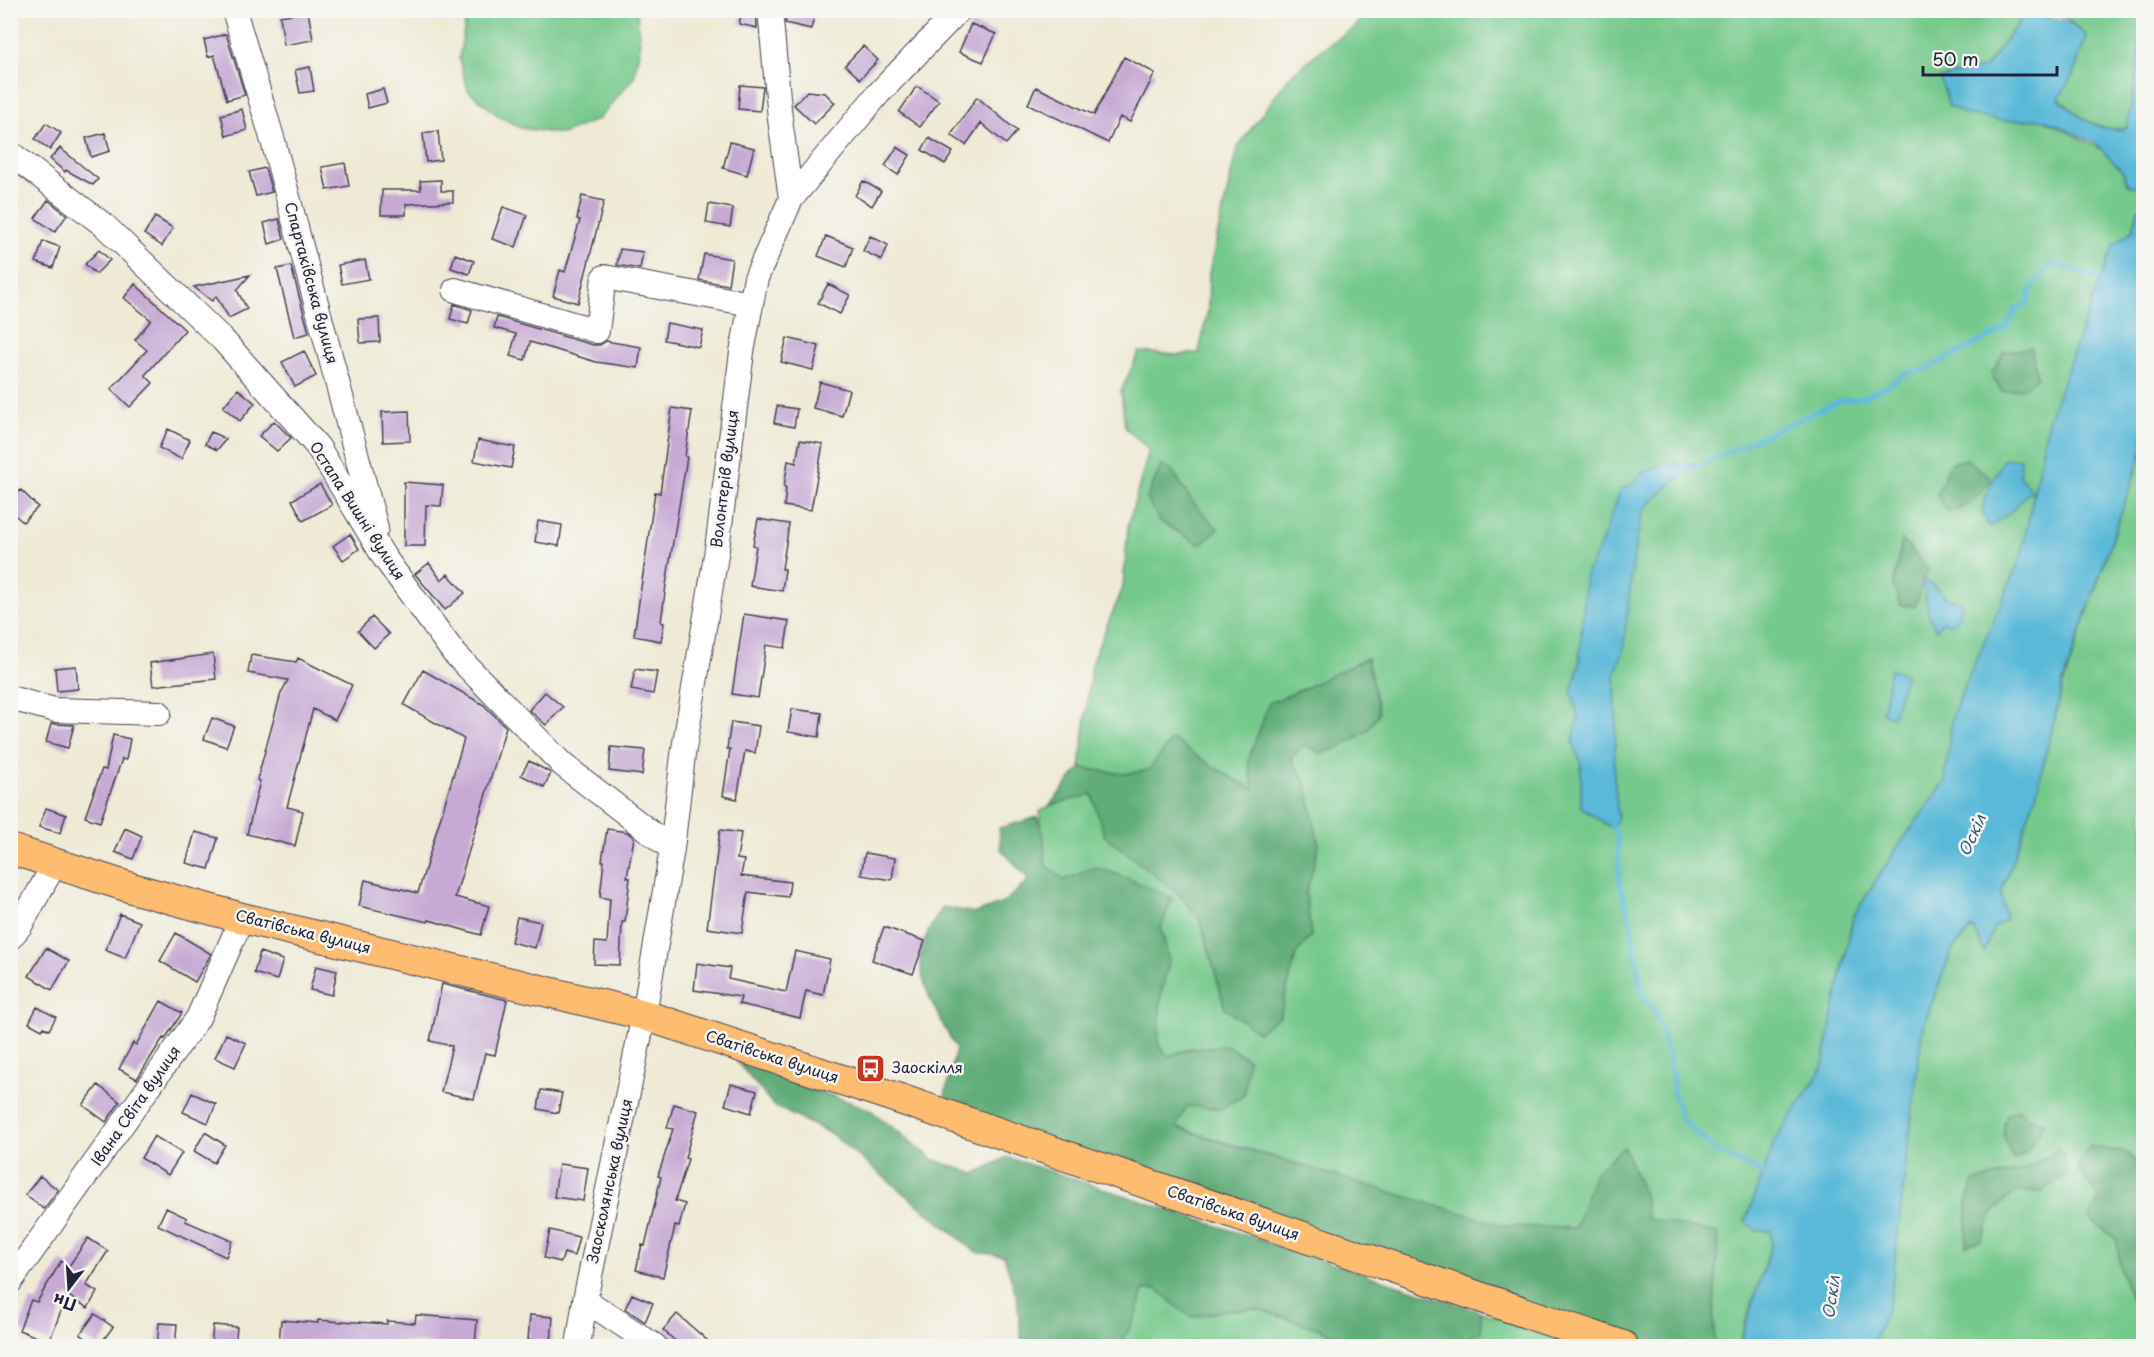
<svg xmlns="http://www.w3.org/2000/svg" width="2154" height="1357" viewBox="0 0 2154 1357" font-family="'Playpen Sans',sans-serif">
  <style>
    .green { fill: #76c98c; stroke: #4c7664; stroke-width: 1.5 }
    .forest { fill: #60ad78; stroke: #41685a; stroke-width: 1.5 }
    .water { fill: #5ab9d8; stroke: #3e6e8a; stroke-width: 1.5 }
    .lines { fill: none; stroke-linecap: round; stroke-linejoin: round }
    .stream { stroke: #5ab9d8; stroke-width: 5 }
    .building { fill: #c7aad4 }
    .minor-casing { stroke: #414052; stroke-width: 26 }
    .major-casing { stroke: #414052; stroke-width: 32 }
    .minor { stroke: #fff; stroke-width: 24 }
    .major { stroke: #febc70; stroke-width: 30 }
    .labels { text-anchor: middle; stroke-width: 5; stroke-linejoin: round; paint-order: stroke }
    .street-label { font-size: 15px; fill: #22223b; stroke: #f6f6f2 }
    .poi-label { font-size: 15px; fill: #22223b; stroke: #f6f6f2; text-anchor: start }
    .water-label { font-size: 16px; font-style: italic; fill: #365772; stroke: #f6f6f2 }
  </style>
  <rect width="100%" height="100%" fill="#f6f6f2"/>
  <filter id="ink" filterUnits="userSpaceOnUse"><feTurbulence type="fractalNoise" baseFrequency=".0167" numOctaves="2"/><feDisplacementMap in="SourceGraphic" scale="12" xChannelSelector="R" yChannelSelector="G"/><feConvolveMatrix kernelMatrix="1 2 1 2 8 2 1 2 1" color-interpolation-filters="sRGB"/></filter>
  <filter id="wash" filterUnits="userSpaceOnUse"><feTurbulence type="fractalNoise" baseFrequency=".008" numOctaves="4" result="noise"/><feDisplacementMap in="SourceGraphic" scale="24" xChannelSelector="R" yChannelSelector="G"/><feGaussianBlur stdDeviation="1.35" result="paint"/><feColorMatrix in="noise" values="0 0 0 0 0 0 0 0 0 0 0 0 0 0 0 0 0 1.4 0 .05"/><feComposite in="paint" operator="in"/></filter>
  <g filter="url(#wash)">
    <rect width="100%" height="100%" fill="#efead5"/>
    <path class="green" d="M467,11H637L640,46L634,77L599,119L562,134L521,128L497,115L468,90L459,59Z
      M1364,11H2143V33L2127,128C2099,133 2078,117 2059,98L2073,74L2087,36L2063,16L2025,13L1986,67L2003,121L2043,119L2101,149L2123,172L2129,185L2143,188V211L2048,421L2021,557L1952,716L1945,782L1895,851L1853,917L1822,1069L1775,1141L1745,1222L1771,1231V1246L1738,1346H1715L1713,1319L1718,1238L1647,1225L1646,1201L1580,1234L1506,1226L1398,1195L1176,1127L1193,1048L1168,1056L1158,1045L1161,993L1169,962L1161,928L1065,880L1045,864L1040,812L1064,796L1089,789L1142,863L1180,895L1201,921L1225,1008L1280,1016L1296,954L1311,936L1306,893L1319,845L1254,790L1215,768L1149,770L1124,774L1080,768L1092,661L1123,588L1128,526L1149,450L1125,427L1121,391L1139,352L1179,355L1199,353L1208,309L1209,273L1237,148L1290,76L1321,50L1356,26Z
      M2143,449V1346H1872L1890,1301L1922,1029L1952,950L1973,927L1984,952L1994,927L2006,920L2001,893L2036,795L2062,688Z
      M1164,1289L1192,1317L1227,1310L1258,1309L1320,1329L1358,1346H1120L1135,1317L1143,1290Z
      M1481,1312L1580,1346H1452L1480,1332Z"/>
    <path class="forest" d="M2031,347L2037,377L2024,388L2002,392L1991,375L2004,352Z
      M1967,459L1992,479L1972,502L1948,513L1937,495L1950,463Z
      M1161,466L1171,469L1192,501L1218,529L1200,545L1158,520L1147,498Z
      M1902,540L1928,568L1915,606L1900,605L1893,586Z
      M1367,658L1379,713L1366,732L1334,750L1320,753L1305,745L1299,749L1291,759L1306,784L1319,845L1306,893L1311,936L1296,954L1280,1016L1258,1032L1225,1008L1201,921L1180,895L1104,835L1092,794L1049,806L1080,768L1124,774L1149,770L1172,739L1215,768L1254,790L1248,761L1269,703L1301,690Z
      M1038,817L1044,839L1045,864L1065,880L1094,867L1117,874L1172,898L1161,928L1169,962L1161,993L1158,1045L1168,1056L1193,1048L1228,1046L1248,1059L1244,1095L1221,1109L1187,1106L1176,1127L1234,1146L1506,1226L1575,1228L1596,1171L1624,1147L1646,1201L1647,1219L1719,1233L1713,1319L1715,1346H1647L965,1117L945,1095L956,1049C943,1024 916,981 921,953C924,936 934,921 943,907L975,913L1003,903L1029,880L1001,849L999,828Z
      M737,1062L869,1109L933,1159L974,1174L1007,1157L1481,1312V1332L1452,1346H1358L1320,1329L1258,1309L1227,1310L1192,1317L1176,1306L1157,1289L1143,1290L1135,1317L1120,1346H1022L1017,1298L1004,1256L976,1252L831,1134L774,1106Z
      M2019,1109L2029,1118L2045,1123L2027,1152L2013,1159C2005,1143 2000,1132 2007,1115Z
      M2090,1146L2127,1153L2143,1169V1329L2120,1270L2117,1240L2089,1218L2099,1198L2077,1167Z
      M2060,1148L2067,1168L2065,1177L2040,1192H2014L1991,1215L1982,1240L1966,1246L1967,1202L1974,1181L2022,1171Z"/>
    <path class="water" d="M2025,13L2066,21L2087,36L2073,74L2059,99C2078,117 2100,134 2127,128L2143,33V189L2129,185L2123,172L2095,143L2044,119L2003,121L1965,114L1949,106L1940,78L1986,67Z
      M2143,206V449L2063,682L2036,795L2001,893L2006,920L1994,927L1984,953L1979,939L1972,927L1952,950L1922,1029L1890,1301L1872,1346H1739L1771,1246V1231H1757L1745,1222L1775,1141L1822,1069L1853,917L1895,851L1945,782L1952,716L2021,557L2034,492H2028L2014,509L1989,527L1982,512L1985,497L2003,460L2021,458L2019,477L2034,492L2048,421L2113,246L2133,230L2138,210Z
      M1705,463L1683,473L1643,510L1634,552L1623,653L1615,673L1616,726L1614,774L1618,817L1613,829L1581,807V765L1573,742L1578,716L1571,690L1579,667L1586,574L1600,547L1621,489L1633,484L1641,473L1664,464Z
      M1922,579L1935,587L1946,598L1962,602L1958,618L1950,625L1943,621L1936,630L1929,616Z
      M1890,670L1906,673C1900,688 1899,703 1892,717L1881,712L1884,705Z"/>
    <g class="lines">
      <path class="stream" d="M1678,475L1839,401L1863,397L1889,385L1906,373L1924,370L2007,328L2016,308L2027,304L2031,290L2052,263L2101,279
        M1611,824L1618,839L1619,879L1632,928L1641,991L1655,1010L1663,1036L1672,1073L1674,1096L1682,1120L1716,1151L1763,1174"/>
    </g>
    <g id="blocks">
      <path class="building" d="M742,10L756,11L757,28L739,24Z
        M788,10H816L811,29L785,23Z
        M308,11L313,40L284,45L280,16Z
        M971,24L996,34L983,62L959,52Z
        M226,34L245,95L227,100L214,55L208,57L204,40Z
        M863,46L878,60L860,79L845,65Z
        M1124,57L1155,73L1130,122L1120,117L1108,143L1028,104L1036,87L1094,115Z
        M310,67L314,91L300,93L295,70Z
        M740,85L763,87L760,111L738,109Z
        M917,86L939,101L920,127L899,112Z
        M383,89L387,103L368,108L365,94Z
        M807,91L825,93L835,103L814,124L794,105Z
        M977,97L1017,131L1006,144L981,123L966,145L951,135Z
        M242,109L247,130L226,136L221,115Z
        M46,123L61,133L50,150L35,139Z
        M438,131L441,160L426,162L423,133Z
        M105,133L110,151L91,157L86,138Z
        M929,138L953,152L945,164L922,150Z
        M730,142L754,148L747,175L723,168Z
        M897,147L910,155L898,175L885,166Z
        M60,148L98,179L93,185L66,170L65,172L50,159Z
        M345,163L349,186L327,190L322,167Z
        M265,168L272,192L256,196L249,172Z
        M441,180V191H453V202L406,204V215H381L382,190H421L420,181Z
        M863,181L881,191L872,206L855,196Z
        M582,196L604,201L578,303L553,296L560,270L565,272L580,220L577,219Z
        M48,200L67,215L55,232L35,218Z
        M709,204L733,208L730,227L706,223Z
        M503,207L527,215L516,247L492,239Z
        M155,217L173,228L162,246L144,234Z
        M279,219L284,239L269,244L264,223Z
        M826,236L853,247L846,267L818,256Z
        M870,236L888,245L882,260L863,251Z
        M43,241L60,247L53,268L36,262Z
        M620,249L643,252L640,269L617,265Z
        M99,250L110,260L96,274L85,264Z
        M455,254L474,261L469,274L451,268Z
        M704,254L732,259L728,285L699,280Z
        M365,260L369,279L342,284L338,265Z
        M291,266L309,333L294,337L277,269Z
        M250,275L237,290L247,309L229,318L216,296L212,301L194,287Z
        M135,284L185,330L145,375L153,383L130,407L111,389L147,350L135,340L151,320L124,298Z
        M828,284L850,295L840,314L818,303Z
        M454,304L472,310L468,324L450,319Z
        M497,317L593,345H600L606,341L641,347L638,368L596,362L530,342L525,360L510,356L516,334L494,328Z
        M379,318L380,342L360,343L358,319Z
        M667,323L703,330L699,347L664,340Z
        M787,338L819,346L813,370L781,362Z
        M304,351L316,376L295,387L282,362Z
        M820,382L849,390L842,416L813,408Z
        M238,389L255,403L240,421L223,407Z
        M777,406L797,409L794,427L774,423Z
        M672,408L692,411L685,456L687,457L666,585L661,622L664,623L661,641L634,636L655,492L660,493Z
        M409,411L410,441L383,442L382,412Z
        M274,421L291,438L277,451L259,436Z
        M168,429L190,440L181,459L159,448Z
        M211,432L226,439L217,450L205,444Z
        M478,440L515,447L511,468L474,461Z
        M800,440L823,444L811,510L784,506L786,488L784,487L788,461L796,463Z
        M404,482L443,485L441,506L426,505L425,546H404Z
        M320,484L332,505L303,521L292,500Z
        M21,490L38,507L23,522L10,511V501Z
        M758,519L789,524L782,569H785L782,591L750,586L756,546L753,545Z
        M538,521L562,525L559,546L535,542Z
        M350,534L359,549L343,560L333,546Z
        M429,563L441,580L448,574L465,593L445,610L415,574Z
        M744,614L789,621L785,648L766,645L758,698L732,694Z
        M372,617L389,634L374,648L358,631Z
        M213,654L216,679L153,686L150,663Z
        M251,655L296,662L298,658L352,685L335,720L313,709L287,807L303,811L295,846L247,834L260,781L257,780L281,693L288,680L248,673Z
        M76,666L78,689L57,691L55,668Z
        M635,669L657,672L653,694L631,690Z
        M423,670L484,705L506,727L455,897L489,906L481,935L429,920L428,922L359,906L365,880L418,893L464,739L404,705Z
        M545,692L563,707L546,725L529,710Z
        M792,709L822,713L819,737L788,732Z
        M212,718L234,726L226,747L204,739Z
        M731,722L759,726L755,753L745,751L737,799L723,796L730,749H727Z
        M51,724L74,725L68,748L46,742Z
        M113,735L130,739L126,760L122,759L100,822L85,817L102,769L106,770Z
        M611,747L645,750L642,775L609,771Z
        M529,761L551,773L544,787L521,775Z
        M46,808L66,815L60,833L39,827Z
        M125,828L142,836L133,859L115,852Z
        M607,829L627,832L634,838L627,877L630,878L625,922H622L620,965L594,964L595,942L607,943L610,899L600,897L604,861H602Z
        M720,830L741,833L737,859L744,860L741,876L790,882L788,897L748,892L742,933L707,928Z
        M195,832L218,838L209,869L186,863Z
        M865,853L895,858L892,880L861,875Z
        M120,914L140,922L125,958L105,950Z
        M517,917L541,922L535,948L511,942Z
        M884,927L925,941L913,974L872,960Z
        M176,933L211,954L195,982L160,961Z
        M46,948L69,961L52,990L29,976Z
        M795,951L830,959L823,995L806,991L800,1018L739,1004L741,997L694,990L697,963L730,968L728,979L786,992Z
        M260,952L283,960L277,980L254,973Z
        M316,966L337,971L332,995L310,990Z
        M442,984L507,1000L495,1055L485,1053L474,1099L441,1092L452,1046L430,1041Z
        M161,1001L182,1013L165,1039L163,1038L137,1079L119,1069L133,1043L136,1045Z
        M37,1007L56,1017L49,1030L44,1027L42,1030L29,1023Z
        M226,1034L246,1043L235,1067L215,1058Z
        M731,1084L757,1091L751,1113L725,1105Z
        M98,1085L120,1102L106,1122L83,1105Z
        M541,1090L562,1093L558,1113L538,1109Z
        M192,1093L216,1104L208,1123L183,1112Z
        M674,1104L698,1111L685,1158L688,1159L675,1201L685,1204L679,1227L675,1226L663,1277L636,1270L642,1245L645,1246L661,1177L658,1176L673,1129L667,1128Z
        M205,1132L225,1145L214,1163L194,1151Z
        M154,1136L182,1153L168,1175L141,1158Z
        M559,1164L588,1168L583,1201L554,1197Z
        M40,1176L58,1190L44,1209L25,1195Z
        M166,1208L187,1218L185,1221L232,1241L226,1257L158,1225Z
        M550,1230L579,1237L574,1256L564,1253L561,1262L544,1258Z
        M88,1238L108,1251L86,1285L97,1292L88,1308L67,1295L49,1342L19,1330L31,1300L37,1302L61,1261L69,1266Z
        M632,1294L653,1303L645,1322L625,1309Z
        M95,1314L113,1327L98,1347L80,1334Z
        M677,1314L715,1347H682L663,1330Z
        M416,1315L477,1320L475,1347L401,1342L400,1345L366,1342V1347H340V1344L304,1341V1345L279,1343L281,1320L318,1323V1320L342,1322V1321L387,1324V1321L415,1323Z
        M530,1315L553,1317L551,1342L528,1340Z
        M159,1323L177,1324L175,1347H157Z
        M213,1325L237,1327L235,1347H211Z"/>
    </g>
  </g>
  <g filter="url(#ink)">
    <use href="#blocks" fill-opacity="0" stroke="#414052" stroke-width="1.5"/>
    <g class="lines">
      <defs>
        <path id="minor" d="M234,10L273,141L376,528
          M770,10L780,119L791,199
          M10,153L105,226L223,340L318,447L384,557L454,653L563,765L672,849
          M455,290L597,331L604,277L751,304
          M10,698L55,710L159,713
          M10,938L20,926L55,863
          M10,1282L198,1018L242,918
          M585,1300L655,1346
          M578,1346L585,1300L644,1015L672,849L683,755L717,549L742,352L756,278L791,199L878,94L959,10"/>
        <path id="major" d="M10,849L135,889L242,918L644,1015L888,1095L1623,1346"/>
      </defs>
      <use href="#minor" class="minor-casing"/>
      <use href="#major" class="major-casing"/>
      <use href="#minor" class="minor"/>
      <use href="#major" class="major"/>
    </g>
  </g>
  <defs>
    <symbol id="bus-square" viewBox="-11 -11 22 22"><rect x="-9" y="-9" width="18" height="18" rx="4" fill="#c8321e" stroke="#f6f6f2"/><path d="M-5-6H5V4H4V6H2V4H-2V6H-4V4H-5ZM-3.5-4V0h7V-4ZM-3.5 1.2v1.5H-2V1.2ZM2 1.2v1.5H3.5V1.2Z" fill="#fff"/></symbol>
  </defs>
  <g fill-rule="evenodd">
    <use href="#bus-square" x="854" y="1052" width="33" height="33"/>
  </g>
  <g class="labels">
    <g class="street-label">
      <text transform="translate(311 283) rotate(75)" y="5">Спартаківська вулиця</text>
      <text transform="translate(725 479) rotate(-83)" y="5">Волонтерів вулиця</text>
      <text transform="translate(357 511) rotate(57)" y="5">Остапа Вишні вулиця</text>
      <text transform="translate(303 932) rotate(14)" y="5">Сватівська вулиця</text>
      <text transform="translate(772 1057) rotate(18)" y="5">Сватівська вулиця</text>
      <text transform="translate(136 1106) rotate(-55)" y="5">Івана Світа вулиця</text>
      <text transform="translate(610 1181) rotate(-78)" y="5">Заосколянська вулиця</text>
      <text transform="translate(1233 1213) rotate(19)" y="5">Сватівська вулиця</text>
    </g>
    <g class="poi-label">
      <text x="892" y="1073">Заоскілля</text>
    </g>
    <g class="water-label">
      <text transform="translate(1972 835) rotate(-66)" y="6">Оскіл</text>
      <text transform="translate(1831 1297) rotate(-82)" y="6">Оскіл</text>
    </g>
  </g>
  <rect width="2154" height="1357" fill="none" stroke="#f6f6f2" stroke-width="36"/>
  <g transform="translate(69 1288) rotate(197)" stroke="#f6f6f2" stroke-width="4.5" paint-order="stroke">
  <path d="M0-4.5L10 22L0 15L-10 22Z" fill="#22223b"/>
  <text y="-9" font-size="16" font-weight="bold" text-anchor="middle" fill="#22223b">Пн</text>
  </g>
  <path d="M1923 66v9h134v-9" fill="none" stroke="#22223b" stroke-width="3"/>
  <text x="1932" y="66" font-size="18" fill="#22223b" stroke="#f6f6f2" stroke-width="4.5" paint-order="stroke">50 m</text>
</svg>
